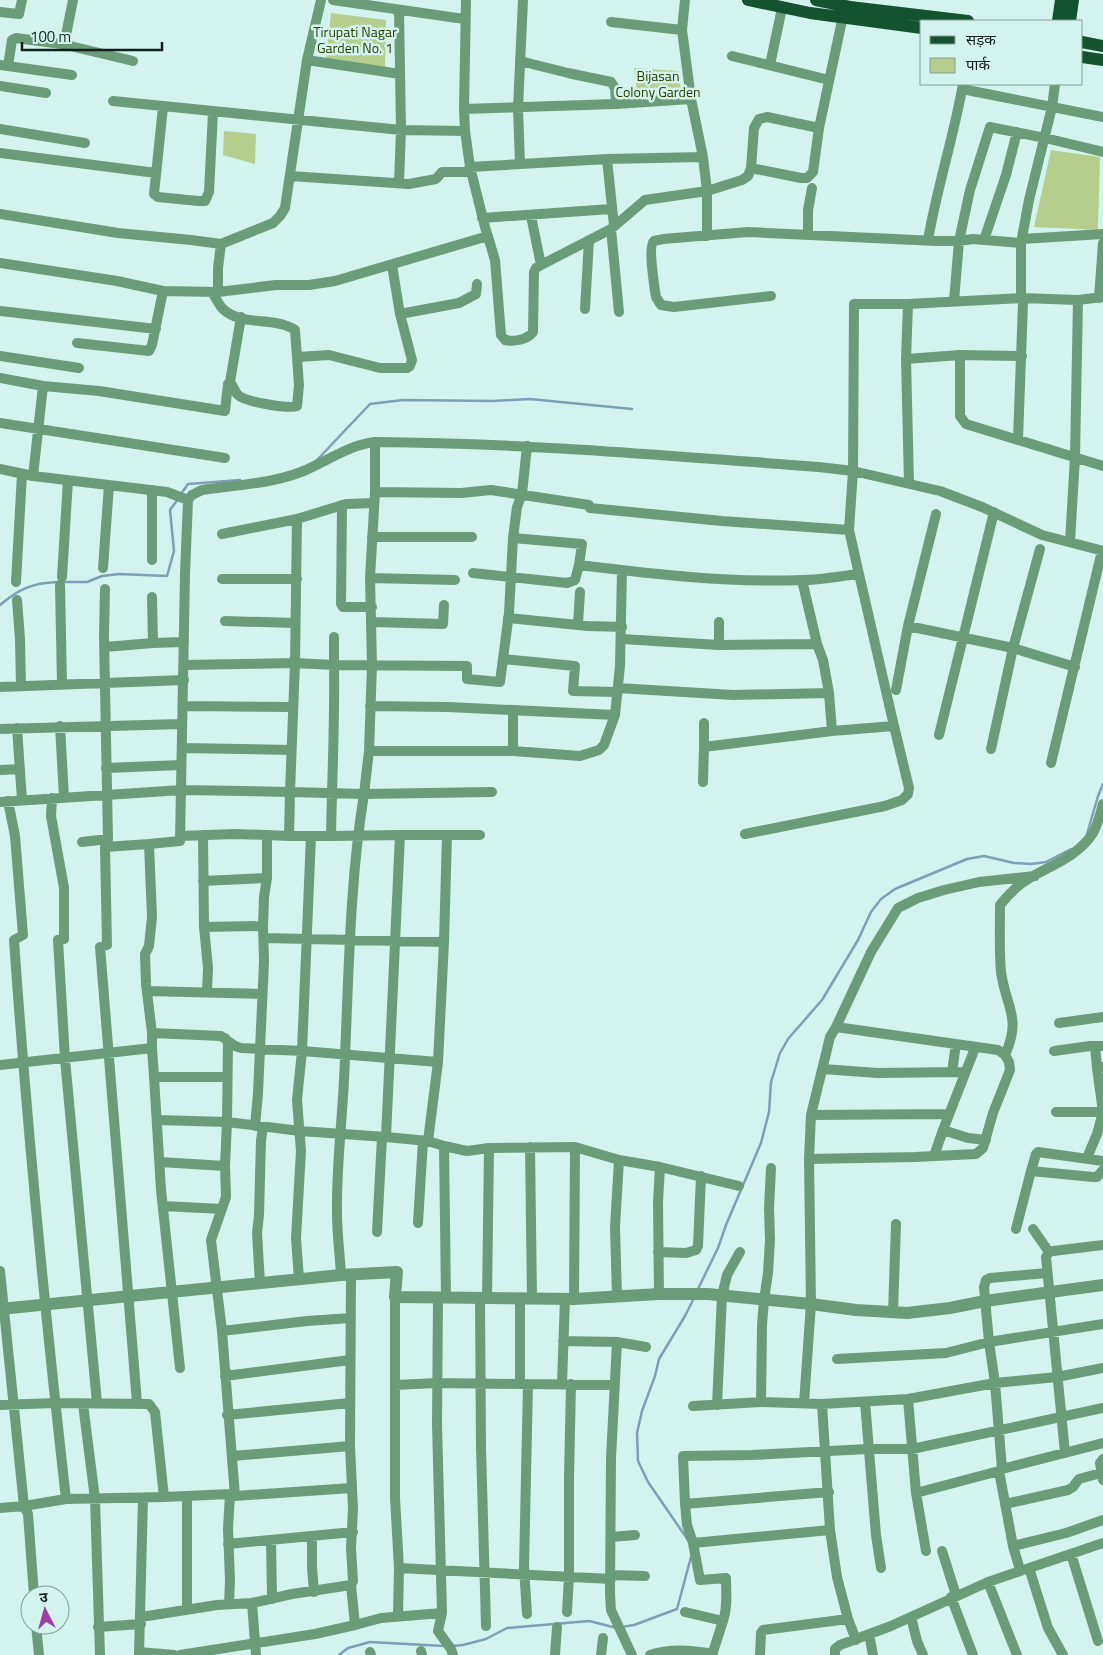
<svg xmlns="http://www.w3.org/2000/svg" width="1103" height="1655" viewBox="0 0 1103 1655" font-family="'Titillium Web','Noto Sans Devanagari',sans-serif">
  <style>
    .green { fill: #b5ce8e }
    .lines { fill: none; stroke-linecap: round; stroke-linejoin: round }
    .stream { stroke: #7ca0b7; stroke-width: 2.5 }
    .minor { stroke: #699d7a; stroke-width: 10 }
    .tertiary { stroke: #699d7a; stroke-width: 12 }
    .primary { stroke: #13532f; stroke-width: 12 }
    .labels { text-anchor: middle; stroke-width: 5; stroke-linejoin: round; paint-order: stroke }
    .park-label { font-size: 14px; fill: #2d3e00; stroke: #d3f4ee }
  </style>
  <rect width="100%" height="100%" fill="#d3f4ee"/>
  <path class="green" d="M331,13L386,20L385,69L326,60Z
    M634,68L678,71L682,97L638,101Z
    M224,131L256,134L255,164L223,155Z
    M1051,150L1100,157L1098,230L1034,227Z"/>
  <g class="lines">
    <path class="stream" d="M317,460L370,404L403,400L493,401L530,399L632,409
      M181,494L188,484L240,480
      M63,582H87L102,576L119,574L167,576L174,551L170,510L178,499
      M0,605C19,589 32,583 57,582
      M1087,834L1098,796L1103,784
      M697,1291L718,1248L726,1225L761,1143L769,1112L771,1082L780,1053L788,1039L822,1000L858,940L871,912L881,899L895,889L967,859L984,856L1014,863L1031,864L1046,862L1071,849
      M688,1540L648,1482L638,1461L637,1433L642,1411L655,1376L659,1359L685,1316L694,1298
      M622,1627L634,1625L677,1609L691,1557
      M452,1646L463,1645L486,1639L507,1628L519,1627L589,1621L617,1628
      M339,1655L348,1648L370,1642L444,1646"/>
    <path class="minor" d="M333,0L464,19
      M466,0L464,109L465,131L470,167L485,227L495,260L501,335L505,340C514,342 527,340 533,332L534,272L536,268L541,265L611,229L645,200L707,191L742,180L748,176L751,168L754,128L759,119L767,117L819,128
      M685,0L682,30L691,99L703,157L707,191V236
      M399,10L401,130L399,183
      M0,12L19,14L22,0
      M611,22L682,30
      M66,35L73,0
      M732,56L829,80
      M307,60L400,74
      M520,61L568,73L611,82L615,88L616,104
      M0,65L72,75
      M770,65L782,8
      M8,66L12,40L16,38L62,44L133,61
      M0,86L46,93
      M962,89L1103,117
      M113,101L401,130L465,131
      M163,107L154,194L158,197L198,201H205L209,192L213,112
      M464,109L616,104L691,99
      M0,129L85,143
      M0,153L156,173
      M607,159L614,226
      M520,164L518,108L523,0
      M751,168L801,178H807L813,172L819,128L843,16
      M290,176L409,184L436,179L442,172H467L470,167L607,159L703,157
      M0,214L118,233L191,240L221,244L273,223L280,216L285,208L307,60L321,0
      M531,216L541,265
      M482,218L611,209
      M611,229L619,312
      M808,235V210L812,188
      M1022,239L1103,234
      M928,240C937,187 954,136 963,84
      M984,240L1006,175L1017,132
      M0,263L117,281L163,291L218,292L276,285H309L335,281L488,236
      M212,292C216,298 218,304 223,309C242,327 274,316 295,330L299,385L297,406C289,409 245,402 238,395C235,392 233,386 230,382
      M218,292V268L221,244
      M771,296L674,307L661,305L656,297L655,291C654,283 648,246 654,241C656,240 661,240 663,239L748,232L936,241H959L973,239L1021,243
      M1103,297L1078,300L1021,298L908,304H854L853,471L940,491L982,507L1042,535L1103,551
      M1099,298L1103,243
      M954,301L959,241L970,190L990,127L1045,138L1103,152
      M908,304L906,359L909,483
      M585,309L589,240
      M0,311L156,329
      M400,314L459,303L476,294L477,284
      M77,343L149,351L152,345L163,291
      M960,355V416L966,424L1103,466
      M0,356L79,368
      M298,357L329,355L380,368H407L410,366L412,360L400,314L392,265
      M906,359L960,355L1022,356
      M0,378L43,386L99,391L225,411L228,384L230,382L241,317
      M0,423L225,458
      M1018,439L1023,303L1021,298V243L1029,200L1052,107L1055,84
      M375,442V492L370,578L372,665L369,751L364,794L492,792
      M0,469L33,476L167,492L188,500L185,574L180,841L149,844L152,917L149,946L145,954L146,984L152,1033V1048L0,1065
      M33,476L43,386
      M375,492L461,493L491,490L589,505
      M188,500L192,495L202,490C235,485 270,484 301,472C326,462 348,445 375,442C524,443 671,456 819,467L853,471L849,530L859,574C840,576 821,580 802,580C728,583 652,574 579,565
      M342,505L341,604L343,607H372
      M590,508L722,521L849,530
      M222,534L297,519
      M372,537H472
      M1070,542L1075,457L1078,300
      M152,560V490
      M103,568L109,485
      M473,573L567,583L575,580L579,565L582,544L513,538
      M62,577L68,480
      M370,578L455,580
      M222,579H297
      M16,582L22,474
      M60,585L62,684
      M105,589L104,637L108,839L105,847L107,945L100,947L137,1403
      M152,597L153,643L184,642
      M17,600L20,639L21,686
      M508,618L588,626L622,627
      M225,621L295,623
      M372,622L443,624L444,605
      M719,622V645L817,644L802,580
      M578,624L580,592
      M908,626L1013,648L1075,667
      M334,637V665L295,663L297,519L346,504L374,503
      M622,639L719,645
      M105,647L153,643
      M503,659L509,613L513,538L517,507L522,494L527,446
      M0,687L184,680
      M618,688L733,695L829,693L823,660L817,644
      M896,690L908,626L936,514
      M184,706L293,707
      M370,706L448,707L615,715
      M513,710V751
      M704,723V747L832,731L829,693
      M60,726L64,797
      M17,728L22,800
      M0,729L182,724
      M832,731L894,726L859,574
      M939,735L994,512
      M182,748L291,750
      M991,749L1013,648L1040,549
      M369,751H513L580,756L599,750L604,745L615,715L620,666L622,570
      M1051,763L1102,551
      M106,768L181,765
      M0,770L20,769
      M703,782L704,747
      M52,798L51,816L64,888V939L58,940L65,1059L97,1403
      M8,801L15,836L23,935L14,940C27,1127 45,1313 66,1499
      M0,802L182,790L290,792L295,663L184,665
      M745,834L885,806L902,800L908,794L909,788L894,726
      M203,835L204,927L208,968L207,992
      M400,835H480
      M180,836L235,834L267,835
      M289,836H311
      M331,836L400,835L386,1137
      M82,842L108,839
      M105,847L149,844
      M203,881L267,878
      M204,927L263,926
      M264,938L444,942L447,835
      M147,991L261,994
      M1059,1023L1103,1017
      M152,1033L221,1036L235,1046L241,1048L302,1051L438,1062L444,942
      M152,1048L154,1077H227
      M975,1048L943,1130L968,1138L986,1140
      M1054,1051L1090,1046H1095
      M1005,1055C1022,1017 1006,1008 1001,972C999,950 1000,927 1000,905C1007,896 1015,888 1025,881C1048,866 1077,858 1093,833C1098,824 1100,814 1103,804
      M1102,1067L1097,1068L1095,1046H1103
      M823,1069L877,1073L964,1072
      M952,1072L956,1044
      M154,1077L161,1190L180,1368
      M1056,1112H1103L1097,1068
      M811,1115L949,1114
      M157,1120L227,1122L300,1131L386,1137L428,1141L444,1146L467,1151L489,1148L575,1147L619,1160L660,1167L739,1186
      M255,1126L258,1093L264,962L263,926L264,897L267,878V835L289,836L290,792L364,794C350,880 349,968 345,1055C344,1108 336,1161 337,1214C337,1234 340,1255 341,1275
      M428,1141L438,1062
      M444,1146L446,1298
      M530,1147L532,1298
      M934,1156L943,1130
      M1087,1158L1097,1134L1103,1112
      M809,1159L915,1157L976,1154L983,1148L993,1113L1010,1070L1009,1062L1005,1055L998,1050L836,1027
      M160,1162L225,1166
      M1031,1171L1036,1154L1038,1152L1103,1161
      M163,1206L222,1209
      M418,1223L423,1141
      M1016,1229L1031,1171L1093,1177H1097L1103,1170
      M1033,1229L1049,1252
      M377,1232L382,1137
      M658,1252L686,1253L696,1250L698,1246L701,1176
      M0,1271L24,1506L28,1514L34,1595
      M299,1279L296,1238L301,1151L297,1100L302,1051L311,836H331C332,779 335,722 334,665L467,666V679L500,682L503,659L575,666L573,691L617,692
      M260,1283L257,1233L259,1215L261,1140L263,1127
      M659,1294L658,1202L660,1167
      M617,1296L615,1227L619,1160
      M395,1297V1498L399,1568L398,1615
      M438,1298L437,1424L442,1613L438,1631L451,1649L453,1655
      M480,1298L481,1448L486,1626
      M487,1298L489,1148
      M520,1298V1384L614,1385
      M574,1299L575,1147
      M893,1313L896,1224
      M222,1331L307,1321L351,1318
      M563,1341L617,1342L646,1347
      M617,1342L611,1458L610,1593L611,1610L632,1655
      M837,1359L946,1353L989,1342L1103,1324
      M225,1376L350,1360
      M562,1384L565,1298
      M395,1385L437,1383L520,1384
      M908,1399L916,1493L926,1551
      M761,1402L762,1325L764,1300L768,1273L770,1240L769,1208L771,1168
      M865,1402L876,1535L881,1568
      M804,1403L811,1304L809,1159L811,1115L830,1037L836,1027L871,952L898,908L918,898L944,890L979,882L1035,876
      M83,1404L95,1499L100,1655
      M822,1404L830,1530L837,1577L848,1619L856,1640
      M0,1405L55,1403L149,1404L155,1412L164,1497L230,1494L235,1496L222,1331L211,1240L226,1197L225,1166L227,1122L228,1042L225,1038
      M717,1405L722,1296L727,1275L740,1252
      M693,1406L761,1402L822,1404L908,1399L995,1383L1057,1377L1103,1368
      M227,1415L350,1403
      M1065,1453L1046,1257L1049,1252L1053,1251L1103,1245
      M233,1456L350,1446
      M1103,1459L1100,1463L1103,1480
      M1002,1469L1103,1443
      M829,1492L685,1504L683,1456L752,1455L868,1449H912L1103,1408
      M916,1493L999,1471
      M187,1496V1610
      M235,1496L351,1488
      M685,1504L687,1525L693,1543L700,1580L726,1578C726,1592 728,1607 723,1621L685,1612
      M1005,1504L1068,1490L1073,1487L1079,1479L1101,1473
      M0,1508L24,1506L66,1499L164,1497
      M312,1536V1567L314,1592
      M611,1537L635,1535
      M271,1540L272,1599
      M693,1543L830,1530
      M228,1544L353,1532
      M1013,1546L1066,1533L1103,1520
      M942,1551L956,1595
      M1071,1554L1098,1641
      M399,1568L611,1579
      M1029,1568L1048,1628L1063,1655
      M1020,1570L1013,1546L999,1471L1002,1469L995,1383L989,1342L984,1287L986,1280L990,1278L1047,1273
      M611,1575L645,1576
      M988,1582L1017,1655
      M351,1585L355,1625
      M951,1597L973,1655
      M252,1603L256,1655
      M229,1604L230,1581L228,1529L230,1494
      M567,1612L569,1577V1477L571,1384
      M527,1614L524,1568L528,1384
      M141,1617L217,1605L252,1603L292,1594L351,1585L353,1581L351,1548L353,1509L350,1446L351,1274
      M911,1617L917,1641L923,1655
      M36,1625L39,1655
      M98,1627L141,1624
      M869,1634L873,1655
      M421,1651L422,1655
      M139,1652L174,1655
      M370,1652L371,1655
      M139,1655L143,1498
      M180,1655L315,1634L355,1625L381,1618L442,1613
      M555,1655L557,1627
      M601,1655L603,1638
      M650,1655C670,1648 692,1650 713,1654
      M712,1655L723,1621
      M760,1655L761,1633L763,1630L848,1619
      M835,1655V1649L840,1645L891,1626L988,1582L1103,1543"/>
    <path class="tertiary" d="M0,1309L341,1275L397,1272L395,1297L574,1299L659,1294H708L811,1304L856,1310L907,1313L950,1308L985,1301L1103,1285"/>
    <path class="primary" d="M748,0L810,13L922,28
      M816,0L850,7L968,21
      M1058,21L1061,0
      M1070,21L1073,0
      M1082,42L1103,46
      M1082,57L1103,60"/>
  </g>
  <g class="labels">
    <g class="park-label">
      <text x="355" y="37">Tirupati Nagar<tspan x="355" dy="16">Garden No. 1</tspan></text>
      <text x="658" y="81">Bijasan<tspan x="658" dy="16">Colony Garden</tspan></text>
    </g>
  </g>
  <rect x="920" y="20" width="162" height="65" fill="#d3f4ee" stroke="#869f9a"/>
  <rect x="930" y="36" width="25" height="8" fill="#13532f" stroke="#869f9a"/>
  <text x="966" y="45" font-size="15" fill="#131f1d">सड़क</text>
  <rect x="930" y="58" width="25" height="15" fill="#b5ce8e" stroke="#869f9a"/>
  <text x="966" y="70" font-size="15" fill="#131f1d">पार्क</text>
  <g transform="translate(45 1610) rotate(354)"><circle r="24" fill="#d3f4ee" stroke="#869f9a"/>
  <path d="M0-4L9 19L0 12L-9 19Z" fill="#9f3ea6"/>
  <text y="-8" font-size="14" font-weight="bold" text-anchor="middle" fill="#131f1d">उ</text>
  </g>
  <path d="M22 42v8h140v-8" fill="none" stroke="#131f1d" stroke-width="2.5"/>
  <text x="30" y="42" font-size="15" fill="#131f1d" stroke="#d3f4ee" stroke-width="4" paint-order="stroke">100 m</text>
</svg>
